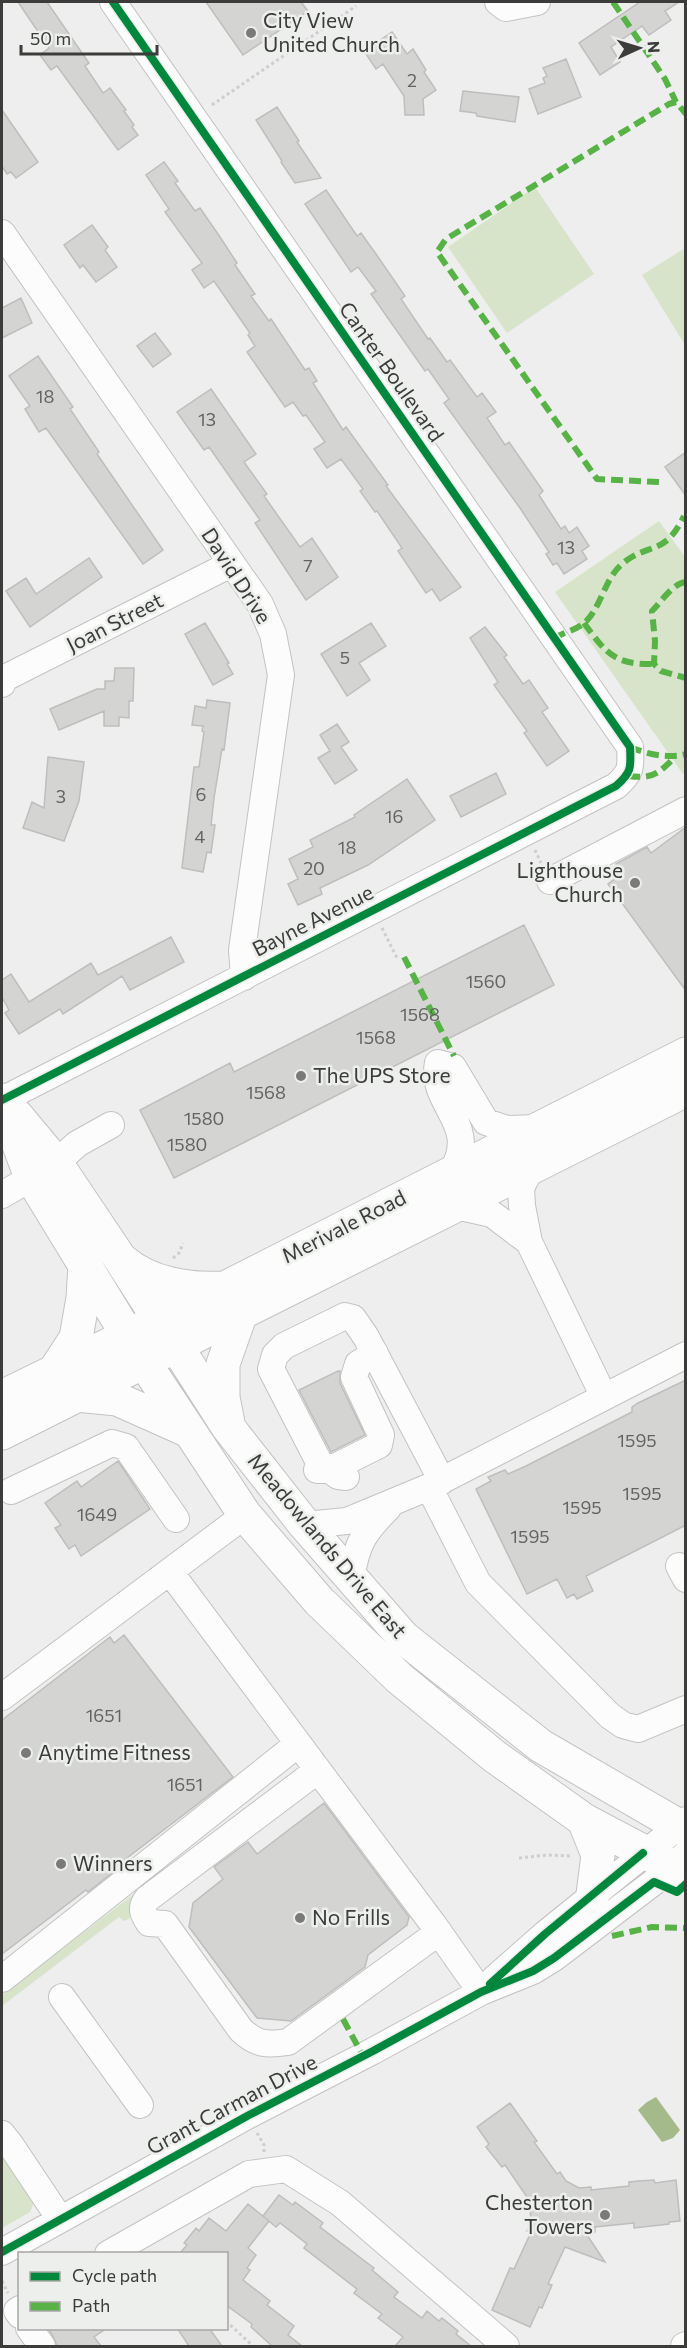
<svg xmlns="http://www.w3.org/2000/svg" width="687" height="2348" viewBox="0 0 687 2348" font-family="Commissioner,sans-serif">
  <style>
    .green { fill: #d7e4ca }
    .water { fill: #a4ba8a }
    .building { fill: #d4d4d3; stroke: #bdbebd; stroke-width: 1.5 }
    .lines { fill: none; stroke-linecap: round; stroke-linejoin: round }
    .minor-casing { stroke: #c2c3c2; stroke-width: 28 }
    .major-casing { stroke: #c2c3c2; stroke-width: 35 }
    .path { stroke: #cececd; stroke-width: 3; stroke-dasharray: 3 3; stroke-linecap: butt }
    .minor { stroke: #fcfcfc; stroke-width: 26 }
    .major { stroke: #fcfcfc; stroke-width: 33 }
    .quiet { stroke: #57b346; stroke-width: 6; stroke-dasharray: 12 6; stroke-linecap: butt }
    .cycleway-casing { stroke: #edefec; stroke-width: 11 }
    .cycleway { stroke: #00873e; stroke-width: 8 }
    .poi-dot { fill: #7a7a79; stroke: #edefec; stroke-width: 2 }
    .labels { text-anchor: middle; stroke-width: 5; stroke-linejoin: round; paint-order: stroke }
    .number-label { font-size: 18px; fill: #646464 }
    .poi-label { font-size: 21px; fill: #3c3c3b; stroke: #edefec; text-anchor: start }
    .street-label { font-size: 21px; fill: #3c3c3b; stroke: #edefec }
  </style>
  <rect width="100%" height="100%" fill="#edeeed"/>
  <path class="green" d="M535,187L594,274L507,333L448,247Z
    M685,248V345L642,275Z
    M659,521L685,557L686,772L683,774L555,592Z
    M134,1894H137L129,1919L124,1921L119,1917L2,2006V1995Z
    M2,2144L35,2200L30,2212L2,2228Z"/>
  <path class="water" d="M656,2097L680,2130L673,2138L662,2142L638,2110L647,2102Z"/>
  <path class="building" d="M18,2H47L89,63L85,66L103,93L110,88L126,110L124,111L134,125L132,127L138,135L118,150L57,66L51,70L40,55L49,48Z
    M206,2H301L308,11L243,55Z
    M640,2H679L665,11L671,20L649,35L642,26L611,47L620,62L600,75L579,43Z
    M392,32L407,54L413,49L426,70L424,72L436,90L423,99L424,115H405L404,96L383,64L376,69L364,51Z
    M566,59L581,97L538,114L529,89L545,83L543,78L547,76L543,68Z
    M463,91L519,97L515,122L477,116L476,113L460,111Z
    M277,107L299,141L297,142L321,178L295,183L281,162L282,161L256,120Z
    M2,110L38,162L16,178L11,172L7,174L2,166Z
    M164,162L178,181L175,183L195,211L200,208L218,234L237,263L235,265L255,294L251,296L269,321L271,319L305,370L309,368L317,381L313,383L343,430L346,427L388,485L386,486L461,587L440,601L432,589L426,593L398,551L402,548L377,511L375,512L360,491L363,489L341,459L327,468L314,449L325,442L306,415L303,416L293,402L285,407L247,352L255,346L248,335L250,333L214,281L204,288L192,270L202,263L165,212L169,209L146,175Z
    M326,190L357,236L361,233L376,254L405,296L401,299L428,339L430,338L447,362L450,360L477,397L482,393L496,412L487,418L505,445L509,442L543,491L539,495L561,529L565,526L569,533L577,527L589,546L582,551L587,559L564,574L557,563L553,565L546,554L549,552L520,508L444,403L449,399L428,369L425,371L371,294L376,291L358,267L351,272L305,204Z
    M92,225L108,247L105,250L117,267L96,282L83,265L80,268L64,245Z
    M21,298L32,323L2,338V308Z
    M155,333L171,354L153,367L137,346Z
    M38,356L73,407L70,409L99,452L97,454L163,550L143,564L46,428L39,432L25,409L30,406L9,376Z
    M211,389L256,454L244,462L267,494L264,496L300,547L312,538L338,577L306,600L255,523L260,520L209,447L204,450L177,412Z
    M686,452V496L665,467Z
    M89,558L102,577L30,627L6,591L26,578L36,594Z
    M205,623L229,663L227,664L233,674L213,685L185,634Z
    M371,623L386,646L359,663L370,680L347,696L321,654Z
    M485,627L507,655L504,657L523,684L529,680L548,708L542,712L569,751L547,766L524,733L527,731L494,685L498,682L470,638Z
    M115,668H134L133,701H129V718L119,717V726H104V711L59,730L50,709L97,689H105V681H114Z
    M207,700L230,703L224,750L222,749L214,798L211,825H215L211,853L207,852L203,872L182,868L194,767H199L204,732L202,731L203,726L192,725L195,706L206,708Z
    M337,724L349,742L341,747L357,770L335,784L318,758L330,751L320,735Z
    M48,757L84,762L79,801L64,841L23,828L32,802L44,808Z
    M496,773L506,794L461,817L450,796Z
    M407,779L435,820L368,865L320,888L322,894L298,905L288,884L298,879L289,859L313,847L310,840L355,817L354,815Z
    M686,827V991L608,884L623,873L616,864L647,847L651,853Z
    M524,925L554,985L174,1178L140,1110L230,1063L234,1072Z
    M171,937L184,962L130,990L122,976L63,1014L60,1009L19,1034L5,1013L9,1010L2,997V980L11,974L29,1002L91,963L98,975Z
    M338,1371H340V1383L365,1435L331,1452L299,1390Z
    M686,1380V1525L586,1576L593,1591L577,1599L574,1594L567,1598L557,1579L527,1594L476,1489L491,1481L488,1477L505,1470L508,1474L526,1466L632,1412V1407L638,1403Z
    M118,1461L150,1509L81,1556L75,1545L69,1549L55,1528L61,1525L45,1503L77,1481L81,1487Z
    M124,1635L233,1777L110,1871L112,1873L88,1892L86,1890L2,1954V1720L110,1637L114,1643Z
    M324,1803L409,1917L407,1925L368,1955L365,1967L291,2021L257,2018L189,1927L193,1903L223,1879L214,1867L248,1842L257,1854Z
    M510,2103L537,2141L534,2142L557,2174L560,2172L566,2181L579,2188L591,2187V2190L629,2186V2182L638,2181L654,2180L655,2183L676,2180L680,2221L669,2222V2224L634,2228V2223L595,2227V2232H585L605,2262L565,2247L548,2284L552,2285L542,2308L539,2307L530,2327L492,2310L510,2268L514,2269L531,2232L527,2231L531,2222L530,2208L524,2200L527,2197L505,2165L502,2167L486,2147L489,2144L477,2127Z
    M279,2195L293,2205L295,2202L323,2223L320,2227L374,2268L372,2270L398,2292L394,2297L422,2318L427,2311L439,2321L442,2318L458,2331L456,2334L471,2346H395L403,2337L378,2318L382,2314L354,2293L357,2289L304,2248L307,2244L280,2223L276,2227L263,2216Z
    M248,2204L269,2221L248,2248L256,2255L247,2268L250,2270L243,2280L270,2301L267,2305L294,2326L288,2335L302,2346H272L251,2327L252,2324L226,2305V2253H180L187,2245L184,2243L196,2228L199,2231L209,2218L226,2231Z
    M48,2328H107L94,2337L101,2346H57L54,2338Z
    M177,2328H209L222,2346H189Z"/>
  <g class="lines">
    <defs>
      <path id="minor" d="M498,2L506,8L537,2
        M2,233L260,604L273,634L281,675L242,950L244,977
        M2,684L3,679L231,564
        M550,881L686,810
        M2,1100L616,786C632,772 631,767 630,747L113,2
        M531,1168L521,1188L522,1206L529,1242L604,1397
        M451,1173C482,1124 429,1105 438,1063L453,1067L486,1122L507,1129L537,1128
        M2,1195L56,1163L77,1144L111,1125
        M456,1206L492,1214L529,1242
        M317,1470L333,1468L379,1445L381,1435L354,1377L358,1364L375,1353
        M346,1477L338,1476L319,1462L271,1369L275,1355L284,1346L345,1316L353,1318L366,1337L442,1481
        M429,1487L478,1583L610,1716L623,1725L638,1729L686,1709
        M11,1491L112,1443L126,1447L176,1519
        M305,1525L347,1521L429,1487L686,1355
        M679,1566L686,1579
        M170,1572L433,1924L481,1992
        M351,1578C357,1543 363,1533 388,1508
        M2,1697L245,1515
        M318,1770L147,1899C140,1908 143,1914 149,1923L165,1924L241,2030C257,2045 267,2045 288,2042L439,1932
        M2,1979L298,1744
        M494,1979L545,1934L686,1820
        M62,1997L140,2105
        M2,2134L10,2144L60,2219
        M2,2252L249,2115L373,2051L481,1992L533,1971L554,1958L654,1882L686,1854
        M108,2254L249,2174L286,2169L340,2203L506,2346
        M20,2309L17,2311L20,2315
        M29,2328L42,2346
        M684,2346L686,2345"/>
      <path id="major" d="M2,1100L31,1177L144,1362L245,1515L319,1601L399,1678L494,1756L584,1820L686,1874
        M16,1115L56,1163L121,1260L228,1427L305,1525L404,1638L541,1746L686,1830
        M123,1261C150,1284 189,1290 224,1288
        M54,1372L76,1338L83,1298L85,1265
        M77,1395L117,1399L189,1431
        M2,1397L225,1288L686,1054
        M228,1423L223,1397V1364L241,1313
        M2,1433L686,1090
        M584,1820L598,1855L593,1894"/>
    </defs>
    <use href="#minor" class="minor-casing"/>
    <use href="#major" class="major-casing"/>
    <path class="path" d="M212,105L356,6
      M535,850L541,863
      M382,928L398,960
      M173,1258L179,1253L183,1243
      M519,1858L547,1855L571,1856
      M257,2133L264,2145V2152
      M2,2281L8,2293
      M226,2321L253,2346"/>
    <use href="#minor" class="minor"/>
    <use href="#major" class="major"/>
    <path class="quiet" d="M613,2L665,79L676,102
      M659,482L597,479L437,252L446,239L669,104L676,102L686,114
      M686,582C673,583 661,602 652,611L655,641L654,664L661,671L686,678
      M584,623C606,653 614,665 654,664
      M554,638C563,633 575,630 583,624C600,611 604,580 621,565C648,541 664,558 684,516
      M630,747C646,754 669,759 686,754
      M628,776C653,779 658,774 675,757
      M404,957L454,1056
      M612,1936L652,1927L686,1928
      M343,2019L363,2056"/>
    <defs>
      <path id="cycleway" d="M2,1100L616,786C632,772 631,767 630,747L113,2
        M490,1984L545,1934L643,1853
        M2,2252L249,2115L373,2051L481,1992L533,1971L554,1958L654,1882L677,1892L686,1884"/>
    </defs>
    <use href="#cycleway" class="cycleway-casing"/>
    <use href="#cycleway" class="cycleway"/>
  </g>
  <g class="poi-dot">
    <circle cx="251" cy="33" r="6"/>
    <circle cx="635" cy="883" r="6"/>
    <circle cx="301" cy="1076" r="6"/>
    <circle cx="26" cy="1753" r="6"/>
    <circle cx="61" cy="1864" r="6"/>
    <circle cx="300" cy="1918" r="6"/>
    <circle cx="605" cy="2215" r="6"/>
  </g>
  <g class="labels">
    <g class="number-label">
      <text x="412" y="87">2</text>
      <text x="45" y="403">18</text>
      <text x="207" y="426">13</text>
      <text x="566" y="554">13</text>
      <text x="308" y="572">7</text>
      <text x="345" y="664">5</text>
      <text x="201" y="801">6</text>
      <text x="61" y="803">3</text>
      <text x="394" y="823">16</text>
      <text x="200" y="843">4</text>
      <text x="347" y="854">18</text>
      <text x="314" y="875">20</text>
      <text x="486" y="988">1560</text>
      <text x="420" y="1021">1568</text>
      <text x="376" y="1044">1568</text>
      <text x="266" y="1099">1568</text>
      <text x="204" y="1125">1580</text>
      <text x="187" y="1151">1580</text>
      <text x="637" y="1447">1595</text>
      <text x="642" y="1500">1595</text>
      <text x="582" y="1514">1595</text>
      <text x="97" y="1521">1649</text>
      <text x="530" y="1543">1595</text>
      <text x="104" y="1722">1651</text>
      <text x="185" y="1791">1651</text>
    </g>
    <g class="poi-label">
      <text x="263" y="28">City View<tspan x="263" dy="24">United Church</tspan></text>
      <text x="623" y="878" text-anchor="end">Lighthouse<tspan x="623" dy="24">Church</tspan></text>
      <text x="313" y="1083">The UPS Store</text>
      <text x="38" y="1760">Anytime Fitness</text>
      <text x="73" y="1871">Winners</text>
      <text x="312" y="1925">No Frills</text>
      <text x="593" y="2210" text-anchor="end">Chesterton<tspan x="593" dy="24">Towers</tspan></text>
    </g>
    <g class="street-label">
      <text transform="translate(391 372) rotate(55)" y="7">Canter Boulevard</text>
      <text transform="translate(236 576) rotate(57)" y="7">David Drive</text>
      <text transform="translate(115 623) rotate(-27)" y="7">Joan Street</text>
      <text transform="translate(313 921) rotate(-27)" y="7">Bayne Avenue</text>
      <text transform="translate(344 1227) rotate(-27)" y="7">Merivale Road</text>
      <text transform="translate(327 1546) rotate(50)" y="7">Meadowlands Drive East</text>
      <text transform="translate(232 2105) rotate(-28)" y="7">Grant Carman Drive</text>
    </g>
  </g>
  <rect width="687" height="2348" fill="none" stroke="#3c3c3b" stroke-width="6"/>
  <rect x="18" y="2252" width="210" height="78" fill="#edefec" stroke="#a6a7a5" stroke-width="1.5"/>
  <rect x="30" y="2272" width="30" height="9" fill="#00873e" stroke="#a6a7a5" stroke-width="1.5"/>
  <text x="72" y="2282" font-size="18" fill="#3c3c3b">Cycle path</text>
  <rect x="30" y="2302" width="30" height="9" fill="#57b346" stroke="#a6a7a5" stroke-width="1.5"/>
  <text x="72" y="2312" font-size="18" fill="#3c3c3b">Path</text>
  <g transform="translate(639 48) rotate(86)" stroke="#edefec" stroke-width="4.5" paint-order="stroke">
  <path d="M0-4.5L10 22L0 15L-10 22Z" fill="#3c3c3b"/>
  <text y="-9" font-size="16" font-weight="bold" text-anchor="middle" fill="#3c3c3b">N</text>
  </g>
  <path d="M21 45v9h136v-9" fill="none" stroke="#3c3c3b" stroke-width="3"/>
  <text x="30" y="45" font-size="18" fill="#3c3c3b" stroke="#edefec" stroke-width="4.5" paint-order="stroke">50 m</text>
</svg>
